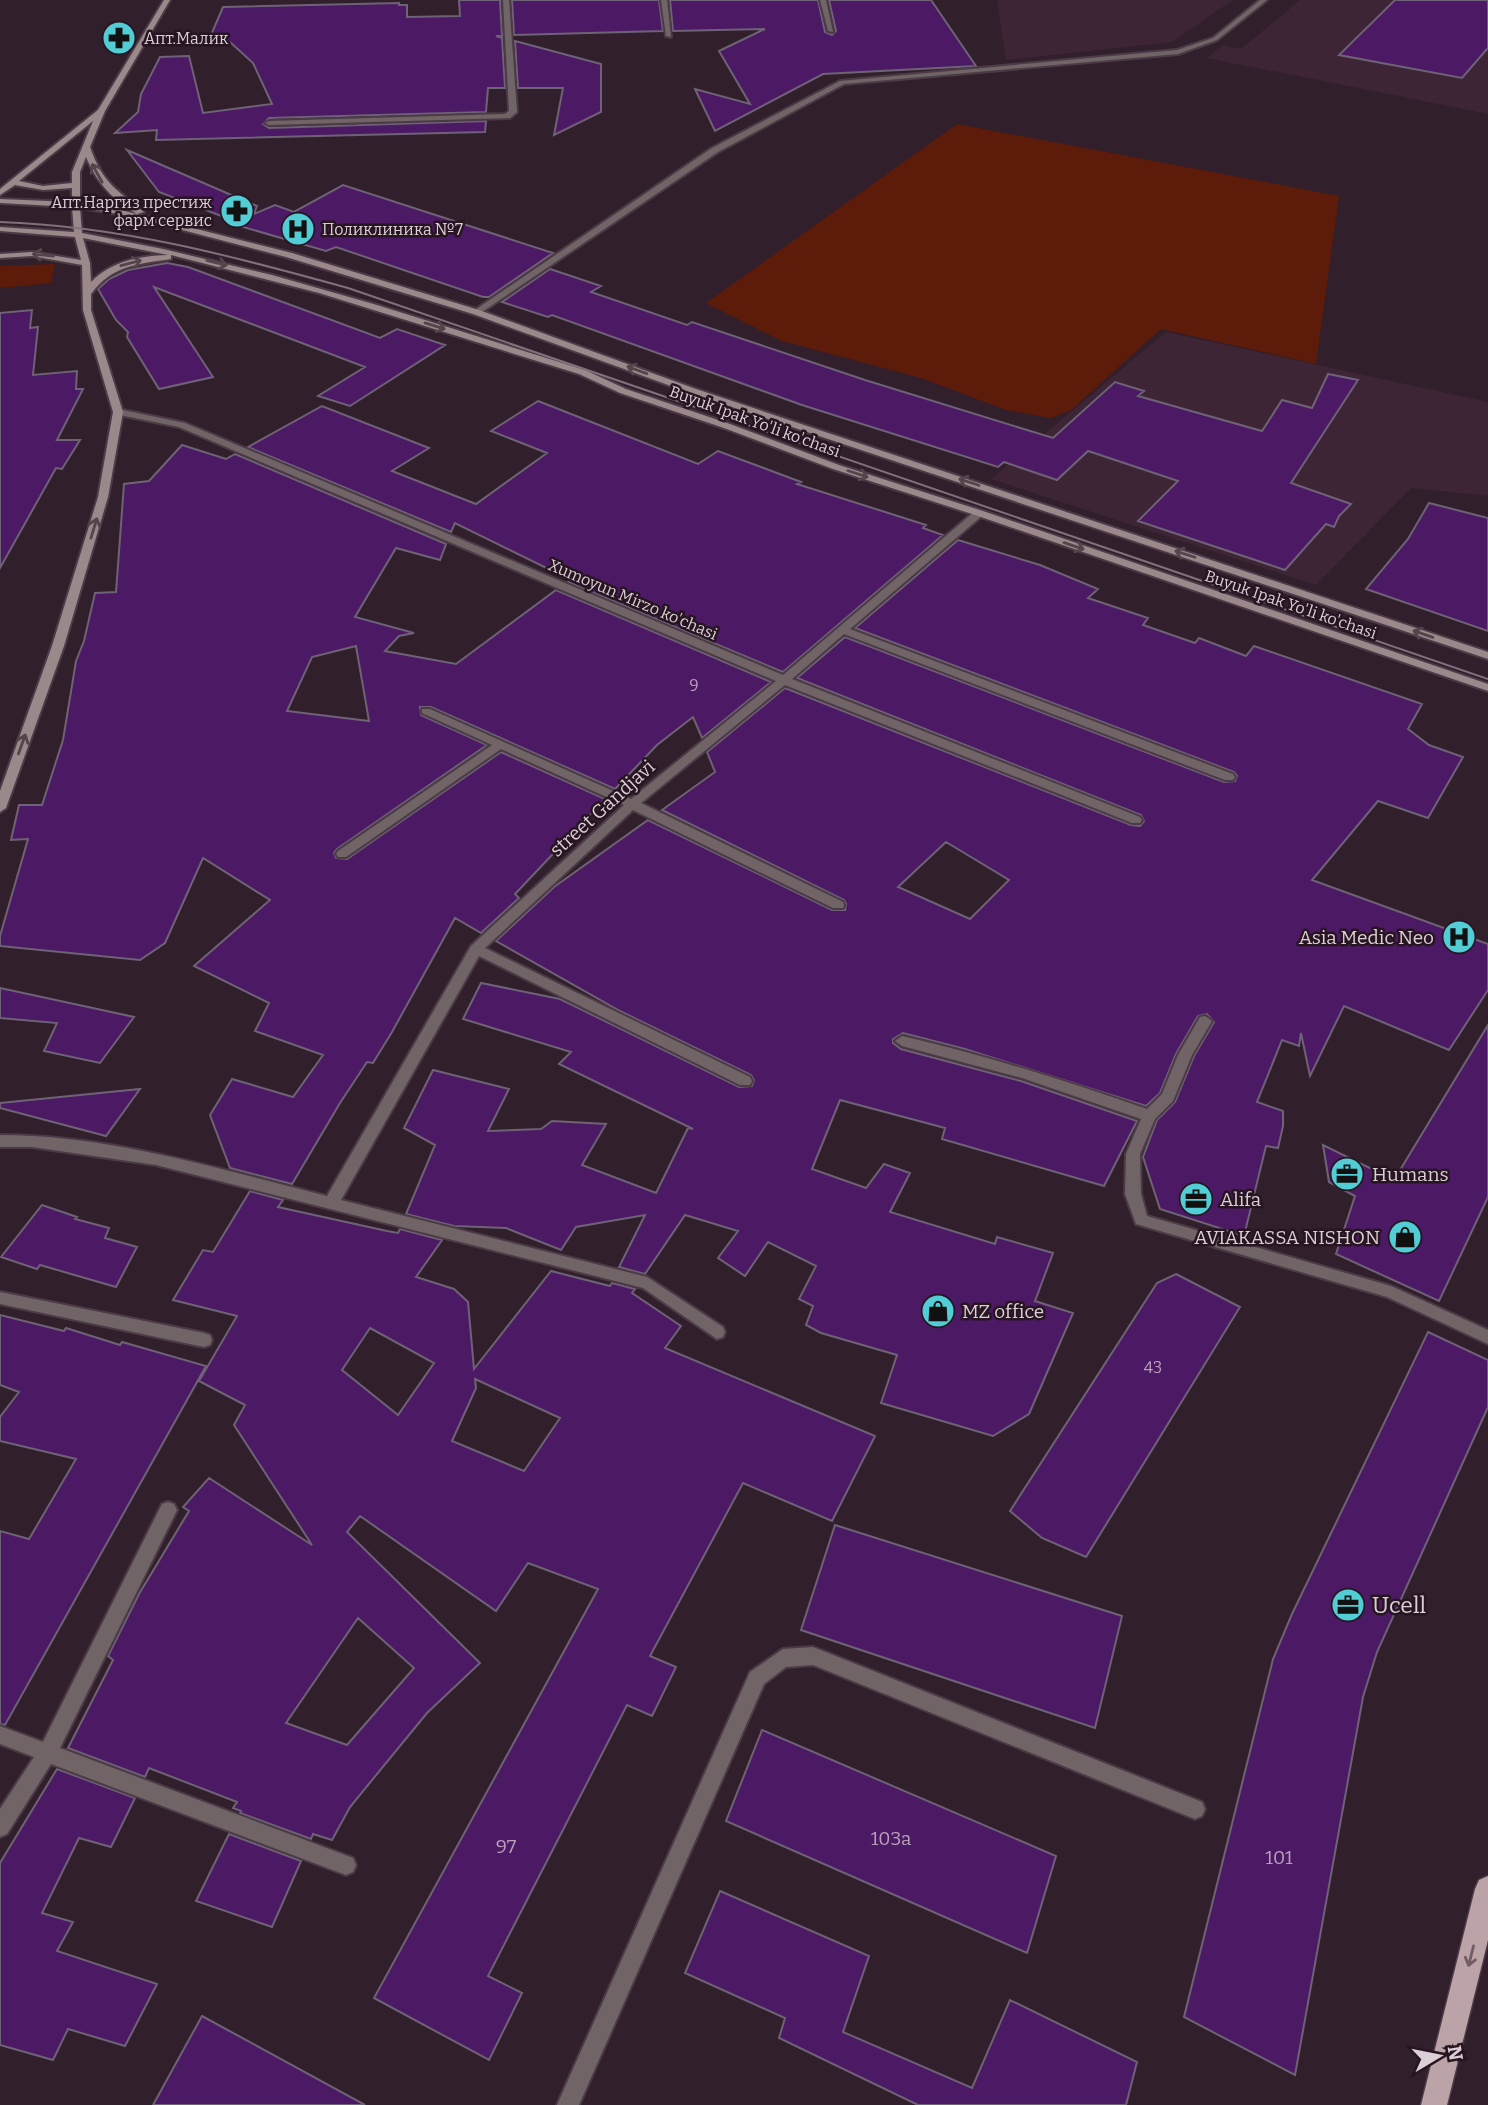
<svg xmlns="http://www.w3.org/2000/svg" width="1488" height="2105" viewBox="0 0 1488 2105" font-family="Bitter,serif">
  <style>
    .built { fill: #3d2535 }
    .green { fill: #5d1b0a }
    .building { fill: #4c1964; stroke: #6e6276; stroke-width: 2; fill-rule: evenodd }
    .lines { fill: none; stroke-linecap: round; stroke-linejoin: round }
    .street-casing { stroke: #4c3b46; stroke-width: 4 }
    .secondary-casing { stroke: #4c3b46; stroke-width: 4 }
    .primary-casing { stroke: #4c3b46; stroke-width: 3 }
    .street { fill: #706466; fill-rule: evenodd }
    .secondary { fill: #9b888b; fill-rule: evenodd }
    .primary { fill: #bca3a7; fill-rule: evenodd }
    .tram { stroke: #80707a; stroke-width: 2 }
    .oneway { stroke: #55444b }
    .oneway2 { stroke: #725c64 }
    .labels { text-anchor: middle; stroke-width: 5; stroke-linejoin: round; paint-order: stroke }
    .far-poi-label { font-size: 16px; fill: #dbced6; stroke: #271621; text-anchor: start }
    .far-street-label { font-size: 16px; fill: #dbced6; stroke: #271621 }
    .number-label { font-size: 16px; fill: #b7a1ba }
    .street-label { font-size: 19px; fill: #dbced6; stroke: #271621 }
    .poi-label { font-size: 19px; fill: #dbced6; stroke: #271621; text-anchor: start }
    .near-number-label { font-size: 19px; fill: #b7a1ba }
    .near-poi-label { font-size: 23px; fill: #dbced6; stroke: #271621; text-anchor: start }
  </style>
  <rect width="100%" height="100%" fill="#311f2b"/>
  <path class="built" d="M997,0H1233L1172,42L1006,60Z
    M1300,0H1488V114L1207,58L1222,45L1241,49Z
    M1166,332L1488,402V496L1411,488L1316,585L991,479Z"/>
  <path class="green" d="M957,124L1339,196L1316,364L1161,329L1071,410L1051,418L1006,410L921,378L782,341L706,303Z
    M55,264L51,283L0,288V266Z"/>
  <path class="building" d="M459,0H500L502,36H496L502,38L505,88H488L486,112L269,118L263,124L269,128L486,121L485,132L156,140L157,130L115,133L138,112L141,94L160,57L189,56L203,113L272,104L253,63L230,42H208L223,7L399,3V5H407V17L460,16Z
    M512,0H659L663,31L514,35Z
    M670,0H818L825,32L832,35L836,31L829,0H931L976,66L823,74L715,131L695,89L750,104L719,51L765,29L673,31Z
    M1395,0H1488V48L1462,78L1339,55Z
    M515,41L601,64V112L554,135L563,88H518Z
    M127,150L257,206L254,214L275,205L294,212L343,185L553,253L489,297H483L336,247L326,251L233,224L237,222L159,192Z
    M167,263L188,267L380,338L397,329L445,345L350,406L318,396L365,367L154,287L213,377L159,389L127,337L128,332L116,320L98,289L109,279L128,270Z
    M550,269L601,286L591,292L687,325L692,322L865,380L1053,438L1115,382L1144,391L1138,396L1262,431L1282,400L1312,408L1328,374L1358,380L1291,483L1351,504L1339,516L1334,527L1326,524L1285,570L1138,521L1178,481L1088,451L1057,480L1004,462L998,467L802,405L552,315L548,317L502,302Z
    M32,310L30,328L38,327L33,375L77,371L76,389H83L57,440H80L62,469L56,468L0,568V313Z
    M538,401L698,464L718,451L801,482L797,484L926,525L923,528L943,535L783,672L568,582L571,580L455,523L451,532L248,447L322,406L429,448L392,471L476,504L547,453L491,431Z
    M182,445L226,459L235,454L446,544L440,560L396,548L355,617L414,633L399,636L385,651L456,664L556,590L771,682L702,738L693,717L657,745L615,789L431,707H420L421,715L487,745L337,849L334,853L336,858L347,859L501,752L605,799L515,894L519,898L481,933L455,918L392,1032L373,1063L367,1062L340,1103L292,1184L230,1168L210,1115L232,1079L293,1097L323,1055L255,1031L269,1003L194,966L270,900L203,858L165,943L140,960L0,946V936L28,839L11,840L19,805H42L63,740L76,661L84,641L95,593L116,592L124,484L149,481ZM356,646L369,721L287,711L312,657Z
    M1429,503L1488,518V631L1366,589L1408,539Z
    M958,540L1040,565L1098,589L1088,598L1148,618L1143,625L1195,643L1199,638L1246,656L1254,646L1422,704L1408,729L1429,745L1463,757L1428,818L1378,801L1312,880L1488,944V990L1449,1050L1344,1006L1310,1076L1301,1033L1299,1046L1282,1040L1257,1102L1283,1111V1126L1278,1148L1266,1146L1244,1236L1160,1209L1143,1157L1157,1120L1175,1102L1194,1056L1214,1022L1207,1014L1198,1016L1176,1054L1160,1093L1146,1106L965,1049L903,1033L893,1039V1043L901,1049L1021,1081L1137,1121L1104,1186L942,1139L945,1128L840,1100L812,1169L866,1188L884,1164L910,1173L890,1212L995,1244L997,1237L1053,1253L1035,1301L1073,1313L1029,1414L993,1436L881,1403L897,1355L821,1333L806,1325L813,1306L799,1299L816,1266L768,1242L745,1276L718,1258L738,1231L685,1215L645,1274L619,1267L645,1215L576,1227L561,1250L506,1228L454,1226L406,1214L435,1145L404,1128L433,1070L509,1089L488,1131L541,1129L552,1121L606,1124L582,1165L656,1193L688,1128L693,1129L559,1064L571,1052L463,1019L481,983L560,999L739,1087L752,1086L754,1080L751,1075L620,1011L496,941L554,887L648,820L832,910H845L846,904L844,900L662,810L715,772L707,752L785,688L1131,825L1140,826L1144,821L1141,815L797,678L845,637L1224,782L1235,781L1237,776L1234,772L855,628ZM946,842L1009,880L970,919L898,887Z
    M0,988L102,1010L134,1017L100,1063L44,1051L57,1023L0,1018Z
    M1488,1025V1197L1439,1301L1336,1254L1355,1196L1329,1182L1323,1145L1394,1180Z
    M140,1089L106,1136L0,1108V1103Z
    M250,1191L283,1200L278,1207L387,1231L398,1233L400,1229L442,1240L416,1277L454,1289L468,1302L474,1369L551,1271L610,1286L612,1283L635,1289L632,1293L681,1326L665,1348L875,1436L832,1521L743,1483L650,1656L676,1667L652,1716L627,1705L488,1976L522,1993L489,2060L374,1998L598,1589L528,1563L496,1611L360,1516L347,1532L480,1663L427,1713L350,1807L332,1840L313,1834L311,1839L240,1813L241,1811L233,1808L237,1802L149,1768L145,1777L68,1748L113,1660L108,1656L139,1594L189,1511L183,1507L209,1478L312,1545L234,1425L245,1405L199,1381L237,1316L173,1300L203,1250L213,1252ZM370,1328L434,1363L398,1415L342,1370ZM475,1379L560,1418L524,1471L452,1441L476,1388ZM358,1618L414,1668L347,1745L286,1723Z
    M42,1205L77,1217L75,1219L109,1228L105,1238L137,1247L116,1287L40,1265L37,1269L1,1257Z
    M1176,1274L1240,1307L1086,1557L1042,1538L1010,1511L1157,1283Z
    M0,1315L64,1331L66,1328L120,1345L122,1342L206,1366L5,1725L0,1724V1531L29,1539L76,1459L0,1441V1417L19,1392L0,1385Z
    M1428,1332L1488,1360V1407L1377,1652L1363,1697L1295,2075L1184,2017L1273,1659L1292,1614Z
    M835,1525L1122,1616L1095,1728L801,1630Z
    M762,1730L1056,1856L1027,1953L726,1821Z
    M57,1769L135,1798L111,1847L79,1838L42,1913L73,1922L57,1951L157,1984L125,2046L68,2029L53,2060L0,2045V1863Z
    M229,1834L301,1861L272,1927L196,1901Z
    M720,1891L869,1956L843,2032L972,2088L1010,2000L1137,2062L1126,2105H918L779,2038L785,2018L685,1973Z
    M202,2016L365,2105H153Z"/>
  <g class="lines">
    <defs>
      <path id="street" d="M503,0H509L517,112L510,118L269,125L265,123L269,121L505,114L509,111Z
        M661,0H667L671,37L666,36Z
        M820,0H826L833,32L828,31Z
        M1260,0H1267L1217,40L1178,54L844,84L718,152L479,314L472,312L712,148L840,81L1177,50L1213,38Z
        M118,409L185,423L783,675L975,511H983V515L850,629L1233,774L1235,777L1233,780H1225L844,634L792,679L1140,817L1142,820L1140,823H1132L785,685L641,803L843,902L844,905L843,908H833L633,810L485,948L750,1077L752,1081L750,1085H740L479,956L341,1200L647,1277L723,1327L725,1332L723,1337L717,1339L643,1288L156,1165L32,1147H0V1135C111,1135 221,1170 327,1196L471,946L624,805L501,749L346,857H338L336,854L338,851L492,745L422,713V709H430L631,799L776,681L179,427L115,414L113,412Z
        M1205,1016L1212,1021L1192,1055L1173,1101L1155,1119L1140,1154L1141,1194L1147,1216L1391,1286L1488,1330V1344L1387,1297L1136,1224L1125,1194L1126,1154L1141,1119L1022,1078L902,1046L895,1041L902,1036C985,1055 1066,1081 1147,1109L1162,1094L1178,1055L1200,1017Z
        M0,1292L204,1333L210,1335L212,1340L210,1345L204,1347L0,1304Z
        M168,1502L174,1504L177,1510L60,1748L353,1858L356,1865L353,1872L346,1875L51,1764L7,1834L0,1837V1809L34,1757L0,1744V1726L43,1742L162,1504Z
        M813,1647L1202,1802L1205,1809L1202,1816L1195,1819L813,1665L786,1667L764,1684L579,2105H557L750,1672L783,1649Z"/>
      <path id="secondary" d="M164,0H170L105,111L90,147C103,184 116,189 144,212L137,214C113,200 97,183 86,157L80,172V203L125,211L292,253L479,310L696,389L1488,652V659L690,393L473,314L286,257L125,215L80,208L82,233L163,249L272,275L377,305L585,370L626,389L730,424L839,465L983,511L1488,684V691L975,515L833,469L724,428L620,393L579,374L319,293L171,255V259C139,264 112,265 91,294V310L123,412L108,497L64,646L6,808L0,812V791L52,646L98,497L113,412L83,310L82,265L32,256L0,258V254L32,252L81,260L75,237L0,231V227L74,232L72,207L0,203V199L72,202V188L43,190L15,185L0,195V189L98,110ZM93,121L72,172V183L43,186L19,181ZM83,238L168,255C139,256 112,261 91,282L90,263Z"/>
      <path id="primary" d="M1488,1876V1940L1447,2105H1421L1475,1889L1479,1880Z"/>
    </defs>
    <use href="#street" class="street-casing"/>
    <use href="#secondary" class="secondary-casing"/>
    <use href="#primary" class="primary-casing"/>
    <use href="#street" class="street"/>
    <use href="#secondary" class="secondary"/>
    <use href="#primary" class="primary"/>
    <path class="tram" d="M0,222C120,226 233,256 348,288L1488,679"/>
  </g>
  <defs><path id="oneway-shaft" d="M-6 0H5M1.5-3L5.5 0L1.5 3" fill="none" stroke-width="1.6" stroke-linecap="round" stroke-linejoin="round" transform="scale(1.75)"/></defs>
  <g class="oneway">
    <use href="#oneway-shaft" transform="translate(97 173) rotate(-119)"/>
    <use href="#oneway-shaft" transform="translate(43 255) rotate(-174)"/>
    <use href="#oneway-shaft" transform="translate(131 263) rotate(-15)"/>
    <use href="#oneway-shaft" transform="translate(217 263) rotate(14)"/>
    <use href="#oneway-shaft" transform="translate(435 326) rotate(17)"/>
    <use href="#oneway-shaft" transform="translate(637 370) rotate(-160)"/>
    <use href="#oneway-shaft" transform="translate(858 474) rotate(18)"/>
    <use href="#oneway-shaft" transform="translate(969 482) rotate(-162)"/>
    <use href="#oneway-shaft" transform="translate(94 528) rotate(-73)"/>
    <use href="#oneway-shaft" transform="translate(1074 546) rotate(19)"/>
    <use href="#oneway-shaft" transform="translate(1185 554) rotate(-162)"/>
    <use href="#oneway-shaft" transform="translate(1423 634) rotate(-161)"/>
    <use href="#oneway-shaft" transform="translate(22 744) rotate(-70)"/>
  </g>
  <use class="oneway2" href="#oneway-shaft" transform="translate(1471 1956) rotate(104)"/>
  <defs>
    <symbol id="pharmacy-disc" viewBox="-11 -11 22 22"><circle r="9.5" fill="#52ccd5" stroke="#271621"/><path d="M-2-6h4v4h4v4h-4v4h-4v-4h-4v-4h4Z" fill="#111"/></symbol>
    <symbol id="hospital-disc" viewBox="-11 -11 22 22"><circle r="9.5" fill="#52ccd5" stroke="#271621"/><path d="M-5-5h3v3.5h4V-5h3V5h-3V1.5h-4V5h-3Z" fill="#111"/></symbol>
    <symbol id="office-disc" viewBox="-11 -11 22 22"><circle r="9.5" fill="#52ccd5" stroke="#271621"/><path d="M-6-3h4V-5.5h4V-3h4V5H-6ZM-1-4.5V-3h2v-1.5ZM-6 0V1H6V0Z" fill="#111"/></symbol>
    <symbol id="shop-disc" viewBox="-11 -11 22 22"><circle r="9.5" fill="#52ccd5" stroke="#271621"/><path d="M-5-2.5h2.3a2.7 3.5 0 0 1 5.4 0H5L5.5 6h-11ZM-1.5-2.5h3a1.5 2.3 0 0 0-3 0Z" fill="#111"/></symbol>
  </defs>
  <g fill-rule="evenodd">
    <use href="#pharmacy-disc" x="100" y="19" width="38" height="38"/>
    <use href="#pharmacy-disc" x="218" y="192" width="38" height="38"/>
    <use href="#hospital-disc" x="279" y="210" width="38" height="38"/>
    <use href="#hospital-disc" x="1440" y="918" width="38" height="38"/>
    <use href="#office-disc" x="1328" y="1155" width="38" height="38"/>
    <use href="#office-disc" x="1177" y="1180" width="38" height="38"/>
    <use href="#shop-disc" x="1386" y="1218" width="38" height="38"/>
    <use href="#shop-disc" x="919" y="1292" width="38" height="38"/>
    <use href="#office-disc" x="1329" y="1586" width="38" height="38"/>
  </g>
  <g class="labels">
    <g class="far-poi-label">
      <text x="144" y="44">Апт.Малик</text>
      <text x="212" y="208" text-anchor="end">Апт.Наргиз престиж<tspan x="212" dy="18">фарм сервис</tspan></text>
      <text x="322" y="235">Поликлиника №7</text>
    </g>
    <g class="far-street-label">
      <text transform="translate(755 421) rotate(20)" y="6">Buyuk Ipak Yo'li ko'chasi</text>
      <text transform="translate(633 599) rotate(23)" y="6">Xumoyun Mirzo ko'chasi</text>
      <text transform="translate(1291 604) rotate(19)" y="6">Buyuk Ipak Yo'li ko'chasi</text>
    </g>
    <g class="number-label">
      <text x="694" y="691">9</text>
      <text x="1153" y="1373">43</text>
    </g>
    <g class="street-label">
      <text transform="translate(602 808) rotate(-42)" y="7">street Gandjavi</text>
    </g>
    <g class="poi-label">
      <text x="1434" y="944" text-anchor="end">Asia Medic Neo</text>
      <text x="1372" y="1181">Humans</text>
      <text x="1220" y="1206">Alifa</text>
      <text x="1380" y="1244" text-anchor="end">AVIAKASSA NISHON</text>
      <text x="962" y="1318">MZ office</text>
    </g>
    <g class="near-number-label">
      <text x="891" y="1845">103a</text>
      <text x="506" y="1853">97</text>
      <text x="1279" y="1864">101</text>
    </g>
    <g class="near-poi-label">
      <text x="1372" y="1613">Ucell</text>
    </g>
  </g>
  <g transform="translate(1439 2056) rotate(80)" stroke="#271621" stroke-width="5" paint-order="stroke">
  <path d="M0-5L12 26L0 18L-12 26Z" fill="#dbced6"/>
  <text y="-10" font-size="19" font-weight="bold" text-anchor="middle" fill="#dbced6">N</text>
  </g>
</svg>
